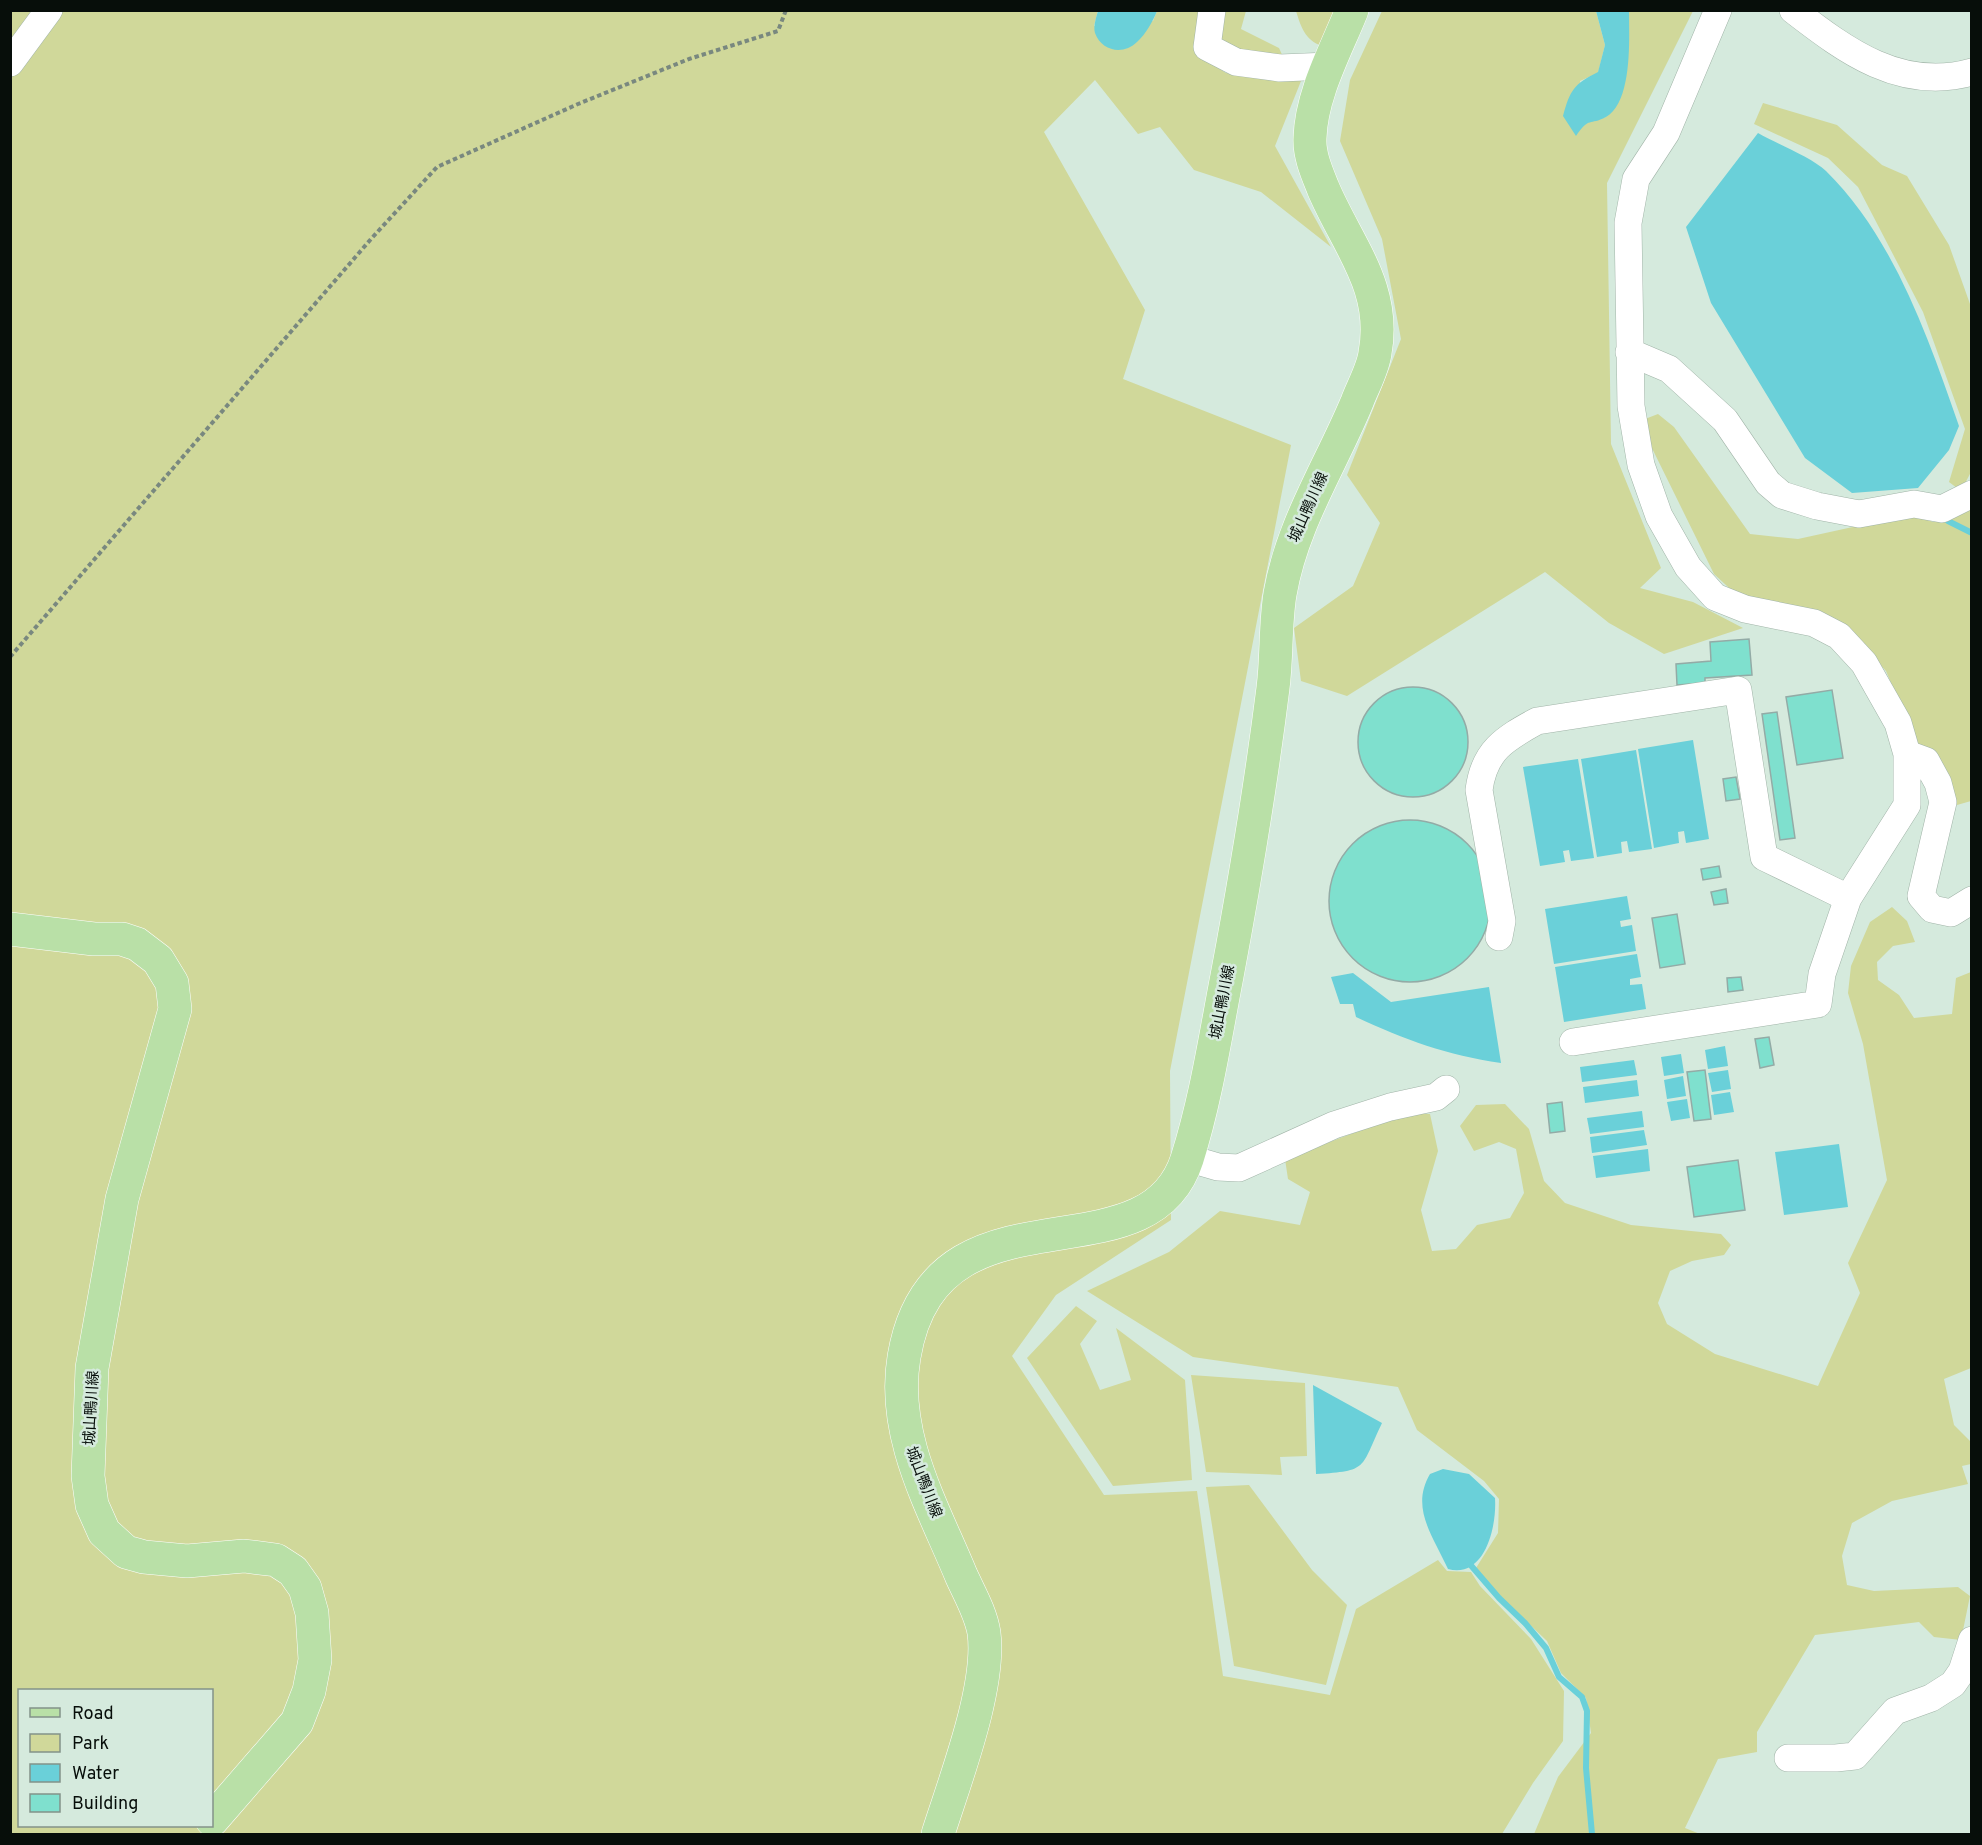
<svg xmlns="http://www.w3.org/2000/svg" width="1982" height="1845" viewBox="0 0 1982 1845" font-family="Overpass,'Noto Sans JP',sans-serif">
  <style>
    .green { fill: #d0d89a; fill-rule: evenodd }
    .water { fill: #6ad0d9 }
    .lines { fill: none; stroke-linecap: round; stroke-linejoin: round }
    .stream { stroke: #6ad0d9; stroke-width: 6 }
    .building { fill: #7fe0ce; stroke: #93aba6; stroke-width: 1.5 }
    .minor-casing { stroke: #a1b4a8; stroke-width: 28 }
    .major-casing { stroke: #fff; stroke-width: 34 }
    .path { stroke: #79887f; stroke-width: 4; stroke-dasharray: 4.5 3; stroke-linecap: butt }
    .minor { stroke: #fff; stroke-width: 27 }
    .major { stroke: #b9e0a7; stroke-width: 33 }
    .labels { text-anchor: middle; stroke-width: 5; stroke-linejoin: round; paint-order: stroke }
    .street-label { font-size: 15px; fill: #070e0a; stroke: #d5eadd }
  </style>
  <rect width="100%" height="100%" fill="#d5eadd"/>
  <path class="green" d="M1098,10L1094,26L1153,21L1157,11H1205L1198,55L1226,73L1301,81L1275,146L1331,247L1261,192L1194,170L1160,127L1138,134L1095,80L1044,132L1145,310L1123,379L1291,445L1170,1071L1171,1220L1056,1295L1012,1356L1104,1495L1197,1491L1223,1676L1330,1695L1356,1609L1438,1560L1447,1571L1471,1572L1480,1586L1531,1639L1564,1691L1563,1741L1533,1783L1502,1834H11V11ZM20,1690H212V1826H20Z
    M1223,11H1246L1241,29L1279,48L1284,59L1242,54L1216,41Z
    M1296,11H1334L1322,46C1305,40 1301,27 1296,11Z
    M1382,11H1596L1605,45L1598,73L1580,81L1586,122L1606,117L1629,26V11H1693L1607,183L1611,444L1661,568L1640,588L1693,602L1743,628L1664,654L1609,623L1545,572L1347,696L1301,681L1294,628L1353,586L1380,523L1347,475L1401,339L1382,239L1340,141L1350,80Z
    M1763,103L1837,125L1882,165L1907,176L1949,245L1970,304L1972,317L1971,472L1961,491L1949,482L1965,429L1923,312L1858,187L1828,158L1754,124Z
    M1658,414L1674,427L1750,534L1798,539L1912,514L1933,522L1971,502V801L1957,805L1939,760L1917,744L1886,671L1844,625L1740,598L1714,574L1645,434V419Z
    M1892,907L1907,921L1915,942L1893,946L1877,962L1878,980L1899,995L1914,1018L1952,1014L1956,978L1971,972V1368L1944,1379L1954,1425L1971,1442V1464L1962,1466L1968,1484L1892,1501L1852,1523L1842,1556L1847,1585L1874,1591L1958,1587L1970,1596L1961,1640L1934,1637L1919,1622L1815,1635L1757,1732V1752L1718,1759L1685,1828L1700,1834H1534L1558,1777L1591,1733L1586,1698L1561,1673L1547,1641L1480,1577L1476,1568L1498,1533L1499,1499L1484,1481L1417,1430L1398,1387L1193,1357L1087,1291L1169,1252L1220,1211L1300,1225L1310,1192L1288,1179L1285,1159L1406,1113L1430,1114L1438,1151L1421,1210L1432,1251L1456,1249L1477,1225L1510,1218L1524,1193L1516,1149L1499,1142L1474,1151L1460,1126L1476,1105L1505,1104L1529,1129L1544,1181L1565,1203L1631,1225L1721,1234L1731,1245L1724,1255L1692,1261L1670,1271L1658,1303L1667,1324L1715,1354L1818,1386L1860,1293L1848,1263L1887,1180L1863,1044L1848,993L1851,966L1870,922Z
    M1076,1306L1097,1321L1080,1344L1100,1390L1131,1380L1116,1328L1185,1380L1192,1480L1113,1486L1027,1358Z
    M1191,1375L1305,1383L1307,1456L1280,1457L1282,1475L1206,1472Z
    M1249,1485L1312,1570L1347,1605L1326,1685L1234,1666L1206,1487Z"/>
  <path class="water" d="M1098,11V10L1157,11C1153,21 1146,34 1137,42C1124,55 1102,52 1095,33C1093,26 1096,18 1098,11Z
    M1596,11H1629C1629,38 1633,101 1606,117C1589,126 1590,116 1576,136L1563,116C1570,90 1574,84 1598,72L1605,45Z
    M1758,133C1777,144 1811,157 1826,171C1894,238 1928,337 1959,426L1949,450L1918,488L1852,493L1805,458L1711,303L1686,227Z
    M1693,740L1709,839L1686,843L1684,831L1678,832L1679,843L1654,848L1638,749Z
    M1636,750L1652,849L1629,852L1627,841L1621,842L1622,853L1597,857L1581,759Z
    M1578,759L1594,858L1571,861L1569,850L1563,851L1565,862L1540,866L1523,767Z
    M1627,896L1631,919L1620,921L1621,927L1632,925L1636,951L1554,964L1545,909Z
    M1637,954L1641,977L1630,979V985L1642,984L1646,1009L1564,1022L1555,967Z
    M1353,973L1391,1002L1489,987L1501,1063C1447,1055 1405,1040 1356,1017L1353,1004H1340L1331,977Z
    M1725,1046L1728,1066L1708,1069L1705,1050Z
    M1681,1054L1684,1073L1664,1076L1661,1057Z
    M1634,1060L1637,1075L1582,1082L1580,1067Z
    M1728,1070L1731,1089L1712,1092L1708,1073Z
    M1683,1076L1686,1096L1667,1099L1664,1080Z
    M1637,1080L1639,1096L1585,1103L1583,1087Z
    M1730,1092L1734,1112L1714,1115L1711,1095Z
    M1687,1099L1690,1118L1671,1121L1667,1102Z
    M1642,1111L1644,1127L1590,1134L1587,1118Z
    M1644,1130L1647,1145L1592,1153L1590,1137Z
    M1839,1144L1848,1207L1784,1215L1775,1152Z
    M1648,1149L1650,1171L1596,1178L1593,1156Z
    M1313,1385L1382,1423C1360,1469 1369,1471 1316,1474Z
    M1443,1469L1469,1474L1495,1498C1497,1526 1485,1579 1448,1569C1433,1536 1410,1508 1430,1474Z"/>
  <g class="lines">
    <path class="stream" d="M1948,521L1972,533
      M1468,1562L1499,1598L1525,1623L1546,1648L1559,1677L1582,1697L1587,1711L1586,1768L1592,1834"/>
  </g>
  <path class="building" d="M1749,639L1752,675L1705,678V683L1677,685L1676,664L1711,661L1710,642Z
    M1358 742a55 55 0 1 1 110 0a55 55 0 1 1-110 0Z
    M1832,690L1843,758L1797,765L1786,697Z
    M1777,712L1795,838L1780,840L1762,714Z
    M1736,777L1740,799L1726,801L1723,779Z
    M1329 901a81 81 0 1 1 162 0a81 81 0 1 1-162 0Z
    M1719,866L1721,877L1703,880L1701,869Z
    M1726,889L1728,903L1714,905L1711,892Z
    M1677,914L1685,964L1660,968L1652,918Z
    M1741,977L1743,990L1728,992L1727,978Z
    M1769,1037L1774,1065L1760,1068L1755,1039Z
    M1705,1070L1711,1119L1694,1121L1687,1072Z
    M1562,1102L1565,1131L1550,1133L1547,1104Z
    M1738,1160L1745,1210L1694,1217L1687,1167Z"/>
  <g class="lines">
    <defs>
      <path id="minor" d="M1212,10L1207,47L1236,62L1280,68L1329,66
        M1793,10C1846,51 1901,92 1972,72
        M10,63L49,10
        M1629,352L1669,369L1725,420L1768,483L1782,495L1817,506L1859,514L1914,504L1942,509L1972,494
        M1907,754L1926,761L1938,783L1943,802L1921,896L1932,909L1951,913L1972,900
        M1499,937L1502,921L1479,790C1484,751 1504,739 1537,721L1738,690L1764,857L1848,898
        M1573,1042L1818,1004L1822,974L1848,898L1907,805V754L1898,723L1864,663L1839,636L1814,623L1745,609L1715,597L1688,567L1659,516L1641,465L1631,406L1628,223L1636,179L1666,133L1718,10
        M1187,1158L1218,1167L1239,1168L1334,1125L1390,1107L1436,1097L1446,1089
        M1788,1758H1836L1855,1756L1895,1711L1931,1698L1953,1684L1962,1671L1972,1640"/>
      <path id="major" d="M10,929L94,939H122L137,944L158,960L172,983L175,1009L122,1199L92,1368L88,1476L92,1505L104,1532L126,1552L144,1557L187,1561L244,1556L276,1560L293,1571L305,1588L312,1613L315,1660L309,1691L297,1722L212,1820
        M938,1834C955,1780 991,1687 984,1633C981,1613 969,1593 961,1575C932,1505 891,1435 904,1357C935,1172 1147,1286 1187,1159C1206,1099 1215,1038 1227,976C1245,880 1261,784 1273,688C1277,657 1275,625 1280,594C1292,524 1330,467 1357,402C1363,386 1373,369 1375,353C1387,287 1347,245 1323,188C1317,173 1309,155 1310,138C1311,95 1336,50 1352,10"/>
    </defs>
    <use href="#minor" class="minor-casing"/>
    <use href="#major" class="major-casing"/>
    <path class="path" d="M10,657L371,239L437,167L578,104L689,59L778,31L786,10"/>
    <use href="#minor" class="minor"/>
    <use href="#major" class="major"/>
  </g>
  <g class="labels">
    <g class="street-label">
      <text transform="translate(1308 507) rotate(-66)" y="5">城山鴨川線</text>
      <text transform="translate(1222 1002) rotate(-79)" y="5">城山鴨川線</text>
      <text transform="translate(91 1408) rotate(-87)" y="5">城山鴨川線</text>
      <text transform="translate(924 1482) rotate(69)" y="5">城山鴨川線</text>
    </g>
  </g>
  <rect width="1982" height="1845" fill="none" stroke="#070e0a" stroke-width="24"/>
  <rect x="18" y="1689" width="195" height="138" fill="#d5eadd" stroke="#839289" stroke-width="1.5"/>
  <rect x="30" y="1708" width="30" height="9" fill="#b9e0a7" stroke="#839289" stroke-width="1.5"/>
  <text x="72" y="1719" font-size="18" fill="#070e0a">Road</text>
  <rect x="30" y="1734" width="30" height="18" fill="#d0d89a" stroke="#839289" stroke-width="1.5"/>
  <text x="72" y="1749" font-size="18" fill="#070e0a">Park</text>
  <rect x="30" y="1764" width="30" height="18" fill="#6ad0d9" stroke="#839289" stroke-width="1.5"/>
  <text x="72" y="1779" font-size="18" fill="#070e0a">Water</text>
  <rect x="30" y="1794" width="30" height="18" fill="#7fe0ce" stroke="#839289" stroke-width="1.5"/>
  <text x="72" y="1809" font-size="18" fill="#070e0a">Building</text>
</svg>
